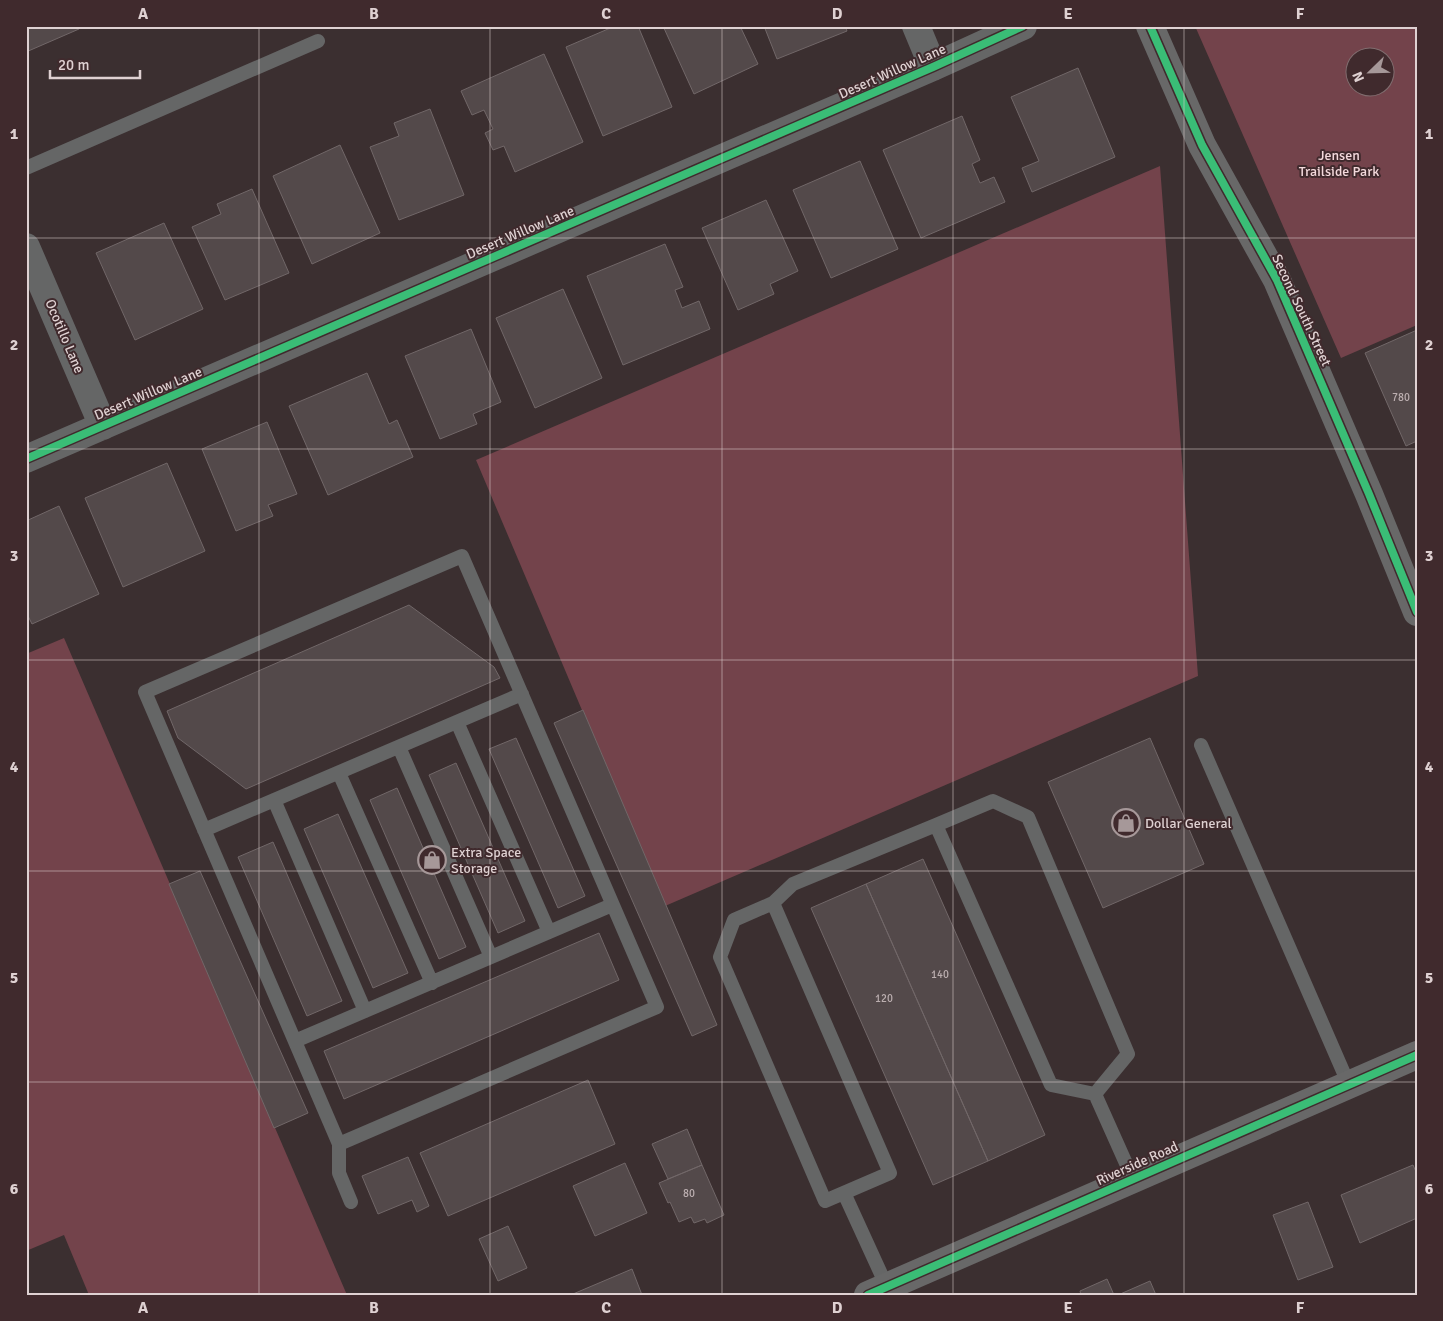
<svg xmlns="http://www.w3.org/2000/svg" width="1443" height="1321" viewBox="0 0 1443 1321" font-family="Signika,sans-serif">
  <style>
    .green { fill: #73434b; fill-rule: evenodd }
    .building { fill: #53494a; stroke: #716768 }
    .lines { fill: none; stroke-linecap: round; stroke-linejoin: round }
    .lane { stroke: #656666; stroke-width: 14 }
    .street { stroke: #656666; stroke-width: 28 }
    .secondary { stroke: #686868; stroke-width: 28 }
    .cycleway-casing { stroke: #402a2d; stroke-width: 11 }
    .cycleway { stroke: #3abd76; stroke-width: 8 }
    .grid { fill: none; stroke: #dfd1d2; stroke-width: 1; stroke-opacity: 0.55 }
    .labels { text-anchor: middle; stroke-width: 4; stroke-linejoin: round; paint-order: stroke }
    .number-label { font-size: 11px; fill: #bcafb0 }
    .street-label { font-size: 14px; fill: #dfd1d2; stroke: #402a2d }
    .park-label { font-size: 14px; fill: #f3d9dc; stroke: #402a2d }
    .poi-label { font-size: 14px; fill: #dfd1d2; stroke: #402a2d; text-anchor: start }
    .neatline { fill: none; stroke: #dfd1d2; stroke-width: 2 }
    .grid-label { font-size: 16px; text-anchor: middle; font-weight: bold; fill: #dfd1d2 }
  </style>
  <rect width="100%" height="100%" fill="#3b2f30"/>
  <path class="green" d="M1195,26H1417V325L1341,358ZM1356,58H1386V88H1356Z
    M1160,166L1198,676L665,906L476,460Z
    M64,638L347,1295H89L64,1235L26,1251V654Z"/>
  <path class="building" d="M26,26H77L79,29L26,52Z
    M615,26H638L672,107L603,136L566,47Z
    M663,26H740L758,64L694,94Z
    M764,26H845L847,31L777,59Z
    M544,54L583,142L515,172L504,146L493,150L485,133L493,129L484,110L472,115L461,91Z
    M1078,68L1115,157L1032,192L1022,168L1039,161L1011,97Z
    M430,109L464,195L399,220L370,147L399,136L394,123Z
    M962,116L980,160L972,164L980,183L994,177L1005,202L921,238L883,150Z
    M340,145L380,233L312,264L273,176Z
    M860,161L898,249L831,278L793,190Z
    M252,189L289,273L225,300L192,227L221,214L217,204Z
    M766,200L798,271L770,284L774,294L738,310L702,228Z
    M164,223L203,309L135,340L96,253Z
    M665,244L683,287L675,290L682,308L699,301L710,329L623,365L587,276Z
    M563,289L602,378L535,408L496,318Z
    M471,329L501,402L473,414L477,424L440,439L405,356Z
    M1417,330V441L1406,446L1365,353Z
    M367,373L389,424L397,420L413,457L328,495L289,406Z
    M267,422L297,494L268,505L273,516L236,531L202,449Z
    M167,463L205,551L123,587L85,498Z
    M59,506L99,594L32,624L26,612V521Z
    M409,605L494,667L500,678L246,789L178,738L167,711Z
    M583,710L717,1025L692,1036L554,723Z
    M516,738L585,896L558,908L489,749Z
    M1150,738L1204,864L1103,908L1048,782Z
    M456,763L525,921L498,933L429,775Z
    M397,788L466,947L439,959L370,800Z
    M338,814L408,973L373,988L304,829Z
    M273,842L342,1001L307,1016L238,857Z
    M923,859L1045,1135L988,1161L866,884Z
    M200,871L308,1113L274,1128L169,884Z
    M866,884L988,1161L933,1185L811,908Z
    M599,933L619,980L344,1099L324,1051Z
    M588,1080L615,1144L448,1216L420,1153Z
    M687,1129L702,1165L668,1179L652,1144Z
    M408,1157L429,1206L417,1212L412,1200L378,1214L362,1176Z
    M625,1163L647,1213L595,1236L573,1186Z
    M702,1165L724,1215L707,1223L705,1219L694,1223L691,1217L679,1222L670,1202L668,1203L659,1183Z
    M1413,1165L1417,1174V1218L1360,1243L1341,1195Z
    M1308,1202L1333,1267L1298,1280L1273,1215Z
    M508,1226L527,1268L498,1281L479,1239Z
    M632,1269L642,1295H573V1294Z
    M1107,1279L1114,1295H1081L1080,1291Z
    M1150,1281L1156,1295H1118Z"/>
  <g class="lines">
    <path class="lane" d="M26,168L318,41
      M462,556L657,1007L339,1144L145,692Z
      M457,722L549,932
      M1201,745L1349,1085
      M399,747L491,957
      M339,773L432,983
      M274,800L365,1011
      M204,830L522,694
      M773,903L890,1173L825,1201L720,957L734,920L773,903L793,884L936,825L1051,1085L1095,1094L1128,1054L1028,817L993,801L936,825
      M295,1041L612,905
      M1095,1094L1133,1179
      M339,1144V1173L351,1202
      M844,1193L887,1287"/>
    <path class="street" d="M916,26L933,67
      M26,247L103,426
      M26,459L933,67L1023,26"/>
    <path class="secondary" d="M1150,26L1202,145L1277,280L1369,494L1417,612
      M868,1295L1417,1055"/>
    <defs>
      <path id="cycleway" d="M1150,26L1202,145L1277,280L1369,494L1417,612
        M26,459L933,67L1023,26
        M868,1295L1417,1055"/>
    </defs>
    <use href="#cycleway" class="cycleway-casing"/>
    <use href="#cycleway" class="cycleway"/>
  </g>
  <path class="grid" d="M259,26V1295M490,26V1295M722,26V1295M953,26V1295M1184,26V1295M26,238H1417M26,449H1417M26,660H1417M26,871H1417M26,1082H1417"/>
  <defs>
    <symbol id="shop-ring" viewBox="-11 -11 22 22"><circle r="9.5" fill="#402a2d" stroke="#a69899" stroke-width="1.5"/><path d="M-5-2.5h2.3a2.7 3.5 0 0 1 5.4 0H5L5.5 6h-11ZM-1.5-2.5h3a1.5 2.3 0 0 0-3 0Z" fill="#a69899"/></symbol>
  </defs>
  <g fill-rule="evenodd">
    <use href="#shop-ring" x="1110" y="807" width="32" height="32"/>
    <use href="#shop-ring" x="416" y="844" width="32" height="32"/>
  </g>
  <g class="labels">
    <g class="number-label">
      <text x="1401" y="401">780</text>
      <text x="940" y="978">140</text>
      <text x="884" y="1002">120</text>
      <text x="689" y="1197">80</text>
    </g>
    <g class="street-label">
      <text transform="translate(892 71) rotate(-24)" y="5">Desert Willow Lane</text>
      <text transform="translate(520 232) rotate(-23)" y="5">Desert Willow Lane</text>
      <text transform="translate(1302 310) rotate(65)" y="5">Second South Street</text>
      <text transform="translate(65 336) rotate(67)" y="5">Ocotillo Lane</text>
      <text transform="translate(148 393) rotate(-23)" y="5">Desert Willow Lane</text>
      <text transform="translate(1137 1163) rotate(-24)" y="5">Riverside Road</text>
    </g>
    <g class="park-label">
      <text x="1339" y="160">Jensen<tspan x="1339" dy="16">Trailside Park</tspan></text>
    </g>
    <g class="poi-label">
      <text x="1145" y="828">Dollar General</text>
      <text x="451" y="857">Extra Space<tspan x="451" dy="16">Storage</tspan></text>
    </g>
  </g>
  <rect width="1443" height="1321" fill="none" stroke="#402a2d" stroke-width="55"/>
  <g transform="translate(1370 72) rotate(247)"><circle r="24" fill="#402a2d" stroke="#806d6f"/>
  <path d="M0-4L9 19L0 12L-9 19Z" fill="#a69899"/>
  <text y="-8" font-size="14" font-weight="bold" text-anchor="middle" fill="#dfd1d2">N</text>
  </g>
  <path d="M50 70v8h90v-8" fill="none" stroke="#dfd1d2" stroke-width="2.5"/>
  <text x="58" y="70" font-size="15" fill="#dfd1d2" stroke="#402a2d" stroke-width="4" paint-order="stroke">20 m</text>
  <rect x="28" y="28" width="1388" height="1266" class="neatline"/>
  <g class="grid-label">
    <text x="143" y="19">A</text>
    <text x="374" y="19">B</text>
    <text x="606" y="19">C</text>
    <text x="837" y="19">D</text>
    <text x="1068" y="19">E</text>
    <text x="1300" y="19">F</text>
    <text x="14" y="139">1</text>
    <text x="1429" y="139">1</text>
    <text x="14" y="350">2</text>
    <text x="1429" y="350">2</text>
    <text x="14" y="561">3</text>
    <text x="1429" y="561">3</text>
    <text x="14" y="772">4</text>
    <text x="1429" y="772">4</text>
    <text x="14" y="983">5</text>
    <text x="1429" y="983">5</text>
    <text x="14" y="1194">6</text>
    <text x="1429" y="1194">6</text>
    <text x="143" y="1313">A</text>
    <text x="374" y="1313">B</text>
    <text x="606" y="1313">C</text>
    <text x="837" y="1313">D</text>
    <text x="1068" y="1313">E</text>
    <text x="1300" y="1313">F</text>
  </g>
</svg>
